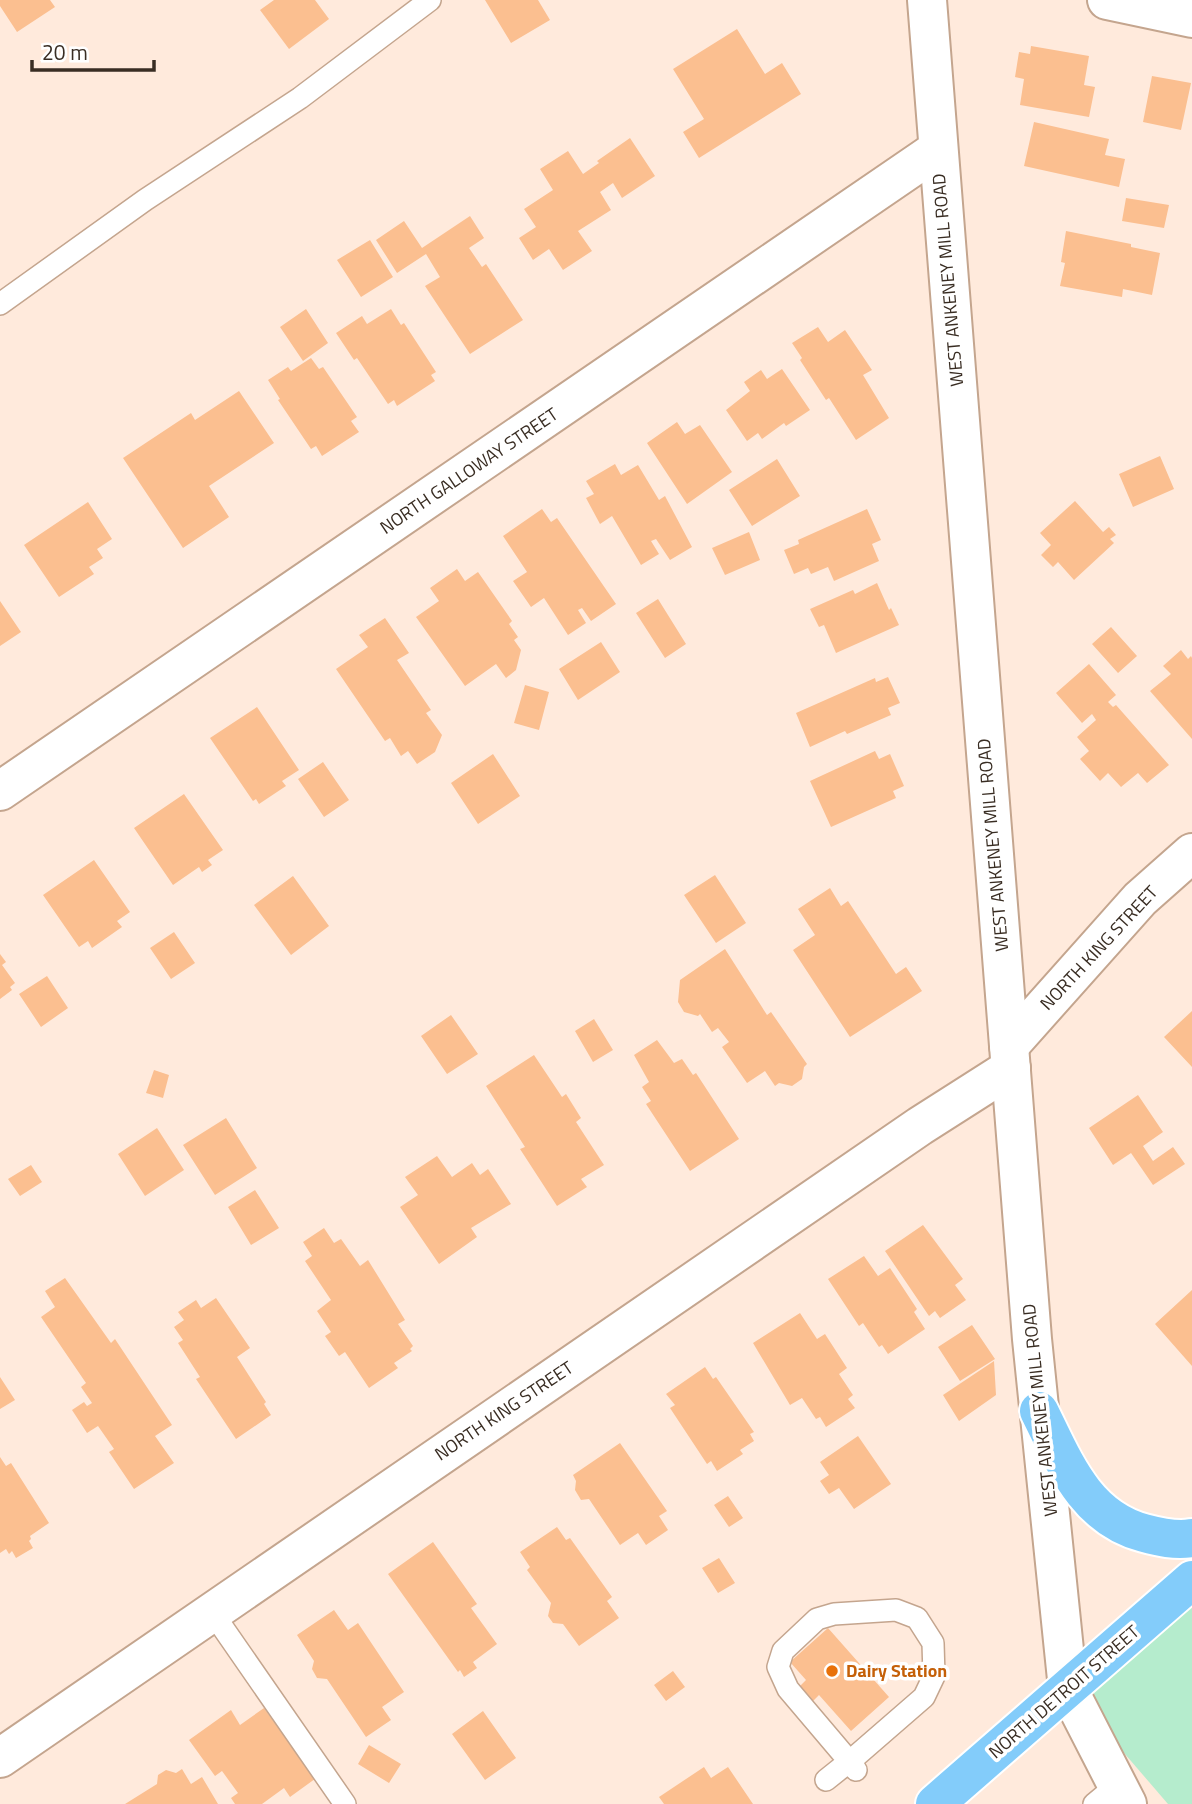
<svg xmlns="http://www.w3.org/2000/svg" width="1192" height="1804" viewBox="0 0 1192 1804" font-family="'Titillium Web',sans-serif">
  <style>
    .green { fill: #b5eccd }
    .building { fill: #fbbf90 }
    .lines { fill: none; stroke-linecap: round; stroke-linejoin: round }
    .service-casing { stroke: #c4a58e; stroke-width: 24 }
    .minor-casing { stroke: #c4a58e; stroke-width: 42 }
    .tertiary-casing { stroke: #c4a58e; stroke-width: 42 }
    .trunk-casing { stroke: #fff; stroke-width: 42 }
    .service { stroke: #fff; stroke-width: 21 }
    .minor { stroke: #fff; stroke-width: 38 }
    .tertiary { stroke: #fff; stroke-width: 38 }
    .trunk { stroke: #83ccfa; stroke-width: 38 }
    .food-dot { fill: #e8710a; stroke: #fff; stroke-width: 2.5 }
    .labels { text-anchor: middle; stroke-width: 7; stroke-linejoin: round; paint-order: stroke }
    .street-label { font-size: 18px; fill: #392d23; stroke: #fff }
    .food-label { font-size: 18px; font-weight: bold; fill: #c56008; stroke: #fff; text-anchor: start }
  </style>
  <rect width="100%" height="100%" fill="#ffeadc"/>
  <path class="green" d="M1192,1580V1804H1168L1069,1689Z"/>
  <path class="building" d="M0,0H50L55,7L17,32L0,6Z
    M274,0H315L329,19L289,49L260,10Z
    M485,0H538L550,20L511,43Z
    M737,29L765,74L782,63L801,94L699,158L683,132L704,119L673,69Z
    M1031,46L1089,56L1084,85L1095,87L1089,117L1020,105L1024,79L1015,77L1019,52L1030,54Z
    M1152,76L1191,83L1181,130L1143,122Z
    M1034,122L1109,139L1105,155L1125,159L1119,187L1024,166Z
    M630,138L655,176L622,198L613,183L600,192L611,210L578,231L592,251L563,270L549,249L533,260L519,238L536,227L524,209L553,190L540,169L568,151L583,174L599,163L597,161Z
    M1126,198L1169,205L1164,228L1122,221Z
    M470,216L484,238L469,248L482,267L486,264L523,320L470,354L425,286L440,277L426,254L397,273L376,240L404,221L422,248Z
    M1066,231L1131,244V247L1160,253L1152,295L1123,289L1122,297L1060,286L1065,263L1061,262Z
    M370,240L393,277L361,297L337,260Z
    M306,309L328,343L303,361L280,327Z
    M391,309L401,325L404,323L436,372L431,375L435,381L397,406L394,400L388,404L357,358L354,360L336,333L362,316L367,324Z
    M818,327L828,342L845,330L872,370L863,375L889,418L856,440L829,398L826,400L800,360L802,358L792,343Z
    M311,358L319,369L323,367L357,417L351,421L359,432L322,456L316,446L311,449L278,400L280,399L268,380L288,367L291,371Z
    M782,369L810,410L786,426L784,423L762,439L758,433L747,441L726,410L750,391L744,382L761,370L767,379Z
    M239,391L274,443L209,486L229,517L183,548L123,458L191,413L195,420Z
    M677,422L685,434L700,425L732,472L687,504L647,443Z
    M1160,456L1174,489L1133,507L1119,474Z
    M777,459L800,496L752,526L729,490Z
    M615,464L621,475L638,465L659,500L665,496L692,547L670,560L656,539L651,541L659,554L641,565L612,516L600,524L586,498L594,494L586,481Z
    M1075,501L1103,532L1109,527L1116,535L1110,539L1114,543L1074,580L1058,562L1053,567L1041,555L1051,545L1040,533Z
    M88,502L112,539L97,549L103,558L89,567L94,574L59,597L24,545Z
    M542,509L551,522L557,518L616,604L591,621L582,608L578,610L586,623L568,635L544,598L531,607L513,581L527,572L503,536Z
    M867,509L881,540L872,544L879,561L834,581L828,567L811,574L808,568L794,574L784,550L799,544L798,540Z
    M749,532L760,560L725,575L712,548Z
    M457,569L465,581L478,572L512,621L509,624L518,637L514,640L521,650L516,670L506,678L496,664L465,686L416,617L439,601L430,588Z
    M877,583L889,610L891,608L899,625L836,653L824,625L819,627L810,609L853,590L855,594Z
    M658,599L686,644L665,658L636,613Z
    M0,601L21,632L0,646Z
    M385,618L409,653L397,660L431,710L426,713L442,735L435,752L417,764L408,751L401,756L390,738L385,741L336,669L368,647L359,635Z
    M1111,627L1137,656L1118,673L1092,644Z
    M601,642L620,672L578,700L559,669Z
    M1181,650L1188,659L1191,656L1192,658V739L1150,691L1171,674L1163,666Z
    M1089,664L1116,695L1108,702L1113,707L1116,705L1169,765L1147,783L1138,773L1121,787L1108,773L1100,781L1080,759L1089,751L1077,737L1096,720L1092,714L1082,723L1056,693Z
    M888,677L900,703L888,708L891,715L847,734L845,731L810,747L796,713L875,678L876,682Z
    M525,685L549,692L539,730L514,723Z
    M257,707L299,770L282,781L286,786L259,804L256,799L253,801L210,738Z
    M875,751L879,759L890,754L904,786L893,791L896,798L831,827L810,781Z
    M493,754L520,796L478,824L451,783Z
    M323,762L349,800L324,817L298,779Z
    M184,794L223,850L208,860L212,865L202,872L199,867L173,885L134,828Z
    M94,860L130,912L117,921L122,927L92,948L88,941L79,947L43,895Z
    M715,875L746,923L716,943L684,895Z
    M293,876L329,926L291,955L254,905Z
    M830,888L841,906L848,901L896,974L906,967L922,991L850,1037L793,950L815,935L798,909Z
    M174,932L195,963L171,979L150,948Z
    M725,949L767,1015L771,1012L807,1064L804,1067L802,1079L792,1086L779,1083L775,1086L765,1071L747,1083L722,1047L729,1042L718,1028L712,1032L700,1014L698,1016L684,1012L678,1002L680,980Z
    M0,954L6,962L2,965L15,983L10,987L12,990L0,999Z
    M47,976L68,1008L41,1027L19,994Z
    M1192,1011V1067L1164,1037Z
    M451,1015L478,1054L447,1074L421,1036Z
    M594,1019L613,1050L593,1062L575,1031Z
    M657,1040L674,1063L682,1059L693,1075L696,1073L739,1139L690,1171L646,1104L651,1101L642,1087L649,1082L634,1055Z
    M534,1055L562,1097L566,1094L581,1118L576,1122L604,1165L581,1179L587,1187L557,1206L520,1149L525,1147L486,1086Z
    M154,1070L169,1075L163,1098L146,1093Z
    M1138,1095L1163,1132L1143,1146L1153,1161L1173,1147L1185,1164L1153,1185L1131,1153L1113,1165L1089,1128Z
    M226,1118L257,1168L215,1195L183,1145Z
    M157,1128L184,1170L145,1196L118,1154Z
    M437,1156L452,1177L472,1163L480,1175L488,1169L511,1204L471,1228L477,1237L439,1264L400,1207L418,1195L405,1177Z
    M31,1165L42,1182L20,1196L8,1179Z
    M255,1190L279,1228L251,1245L228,1207Z
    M923,1225L963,1279L955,1285L966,1300L940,1318L935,1311L929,1316L885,1251Z
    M324,1228L334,1243L341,1239L360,1266L368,1260L405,1320L398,1324L413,1346L410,1349L412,1351L394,1363L398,1368L369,1388L345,1352L339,1356L325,1336L331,1332L317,1311L331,1300L305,1261L312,1256L303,1242Z
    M864,1256L878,1276L890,1268L917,1309L914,1312L925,1329L888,1354L882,1345L879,1347L863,1323L859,1326L828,1279Z
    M65,1278L111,1343L115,1339L172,1425L155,1436L174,1463L134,1489L109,1452L114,1449L98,1426L87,1433L72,1410L84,1402L87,1406L92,1403L81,1387L86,1383L41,1317L55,1307L45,1291Z
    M1192,1290V1366L1155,1324Z
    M216,1298L250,1348L237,1357L266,1402L264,1404L271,1415L236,1439L196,1379L200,1377L178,1343L183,1340L174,1327L184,1320L178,1312L196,1300L201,1308Z
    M800,1313L817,1339L825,1334L847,1368L839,1374L853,1395L848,1399L855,1408L826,1427L820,1417L816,1419L802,1398L790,1405L753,1343Z
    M972,1325L995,1359L960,1381L938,1347Z
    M994,1361L996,1395L959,1421L943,1395Z
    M705,1367L713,1379L716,1377L754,1432L750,1434L754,1441L740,1450L743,1454L717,1471L711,1461L707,1464L670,1408L675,1405L666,1394Z
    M0,1377L15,1400L0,1409Z
    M858,1436L891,1484L854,1509L839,1488L829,1494L820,1481L829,1475L820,1462Z
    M620,1443L667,1511L659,1516L668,1530L646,1545L638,1533L620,1545L589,1499L581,1500L575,1490L576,1481L573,1475Z
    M0,1457L6,1466L11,1463L49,1523L30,1536L31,1539L29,1541L33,1548L16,1558L12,1551L9,1554L6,1549L0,1553Z
    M728,1496L743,1518L729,1527L714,1505Z
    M557,1527L566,1540L570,1538L612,1597L607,1601L619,1618L579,1646L563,1624L553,1623L548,1616L551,1603L527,1570L530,1567L520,1552Z
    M433,1542L477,1604L471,1608L497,1644L473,1662L477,1668L464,1677L460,1670L458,1672L388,1574Z
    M719,1558L735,1583L718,1593L702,1568Z
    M334,1610L348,1630L358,1623L404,1692L382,1707L391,1720L366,1737L327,1679L317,1678L312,1669L314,1661L297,1635Z
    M828,1628L889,1697L851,1731L819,1695L812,1702L799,1687L806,1680L790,1662Z
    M673,1671L685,1687L666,1701L654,1685Z
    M264,1708L300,1758L303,1755L319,1776L290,1797L284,1788L262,1804H235L231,1798L238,1793L222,1771L215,1776L189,1740L231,1710L240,1725Z
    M483,1711L516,1758L485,1780L452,1734Z
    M369,1745L401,1764L389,1783L358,1764Z
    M704,1767L711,1778L728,1767L753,1804H664L659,1797Z
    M182,1769L191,1784L202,1777L218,1804H125L157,1784L158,1775L166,1770L176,1773Z"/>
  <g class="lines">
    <defs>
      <path id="service" d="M0,304L145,200L300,98L430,0
        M212,1612L345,1804
        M826,1780L856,1756L924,1697L934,1676L933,1643L917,1618L896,1610L834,1614L817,1619L783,1651L778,1667L788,1689L849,1761L856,1770
        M1094,1804L1117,1785"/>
      <path id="minor" d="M1107,0L1192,18
        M0,791L937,150
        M1009,1046L1140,899L1192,853
        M1068,1689L1127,1804
        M0,1758L920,1126L1011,1068"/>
      <path id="tertiary" d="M927,0L1032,1339L1068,1689"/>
      <path id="trunk" d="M1039,1411C1064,1461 1084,1517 1144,1533C1159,1537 1176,1541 1192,1538
        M935,1804L1192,1580"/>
    </defs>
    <use href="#service" class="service-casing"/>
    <use href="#minor" class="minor-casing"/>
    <use href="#tertiary" class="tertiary-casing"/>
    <use href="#trunk" class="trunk-casing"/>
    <use href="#service" class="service"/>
    <use href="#minor" class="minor"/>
    <use href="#tertiary" class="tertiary"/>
    <use href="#trunk" class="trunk"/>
  </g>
  <circle class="food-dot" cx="832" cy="1671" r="7"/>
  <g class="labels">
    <g class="street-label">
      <text transform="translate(948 280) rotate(-95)" y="6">WEST ANKENEY MILL ROAD</text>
      <text transform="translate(469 471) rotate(-34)" y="6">NORTH GALLOWAY STREET</text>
      <text transform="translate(993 845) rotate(-95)" y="6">WEST ANKENEY MILL ROAD</text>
      <text transform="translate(1099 948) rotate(-47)" y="6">NORTH KING STREET</text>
      <text transform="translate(1040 1410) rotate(-96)" y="6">WEST ANKENEY MILL ROAD</text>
      <text transform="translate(504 1411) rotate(-34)" y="6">NORTH KING STREET</text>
      <text transform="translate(1064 1692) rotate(-41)" y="6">NORTH DETROIT STREET</text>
    </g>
    <g class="food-label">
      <text x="846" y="1677">Dairy Station</text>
    </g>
  </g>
  <path d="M32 60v10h122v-10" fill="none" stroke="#392d23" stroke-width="3.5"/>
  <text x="42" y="60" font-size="21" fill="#392d23" stroke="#ffffff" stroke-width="5" paint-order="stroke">20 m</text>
</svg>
